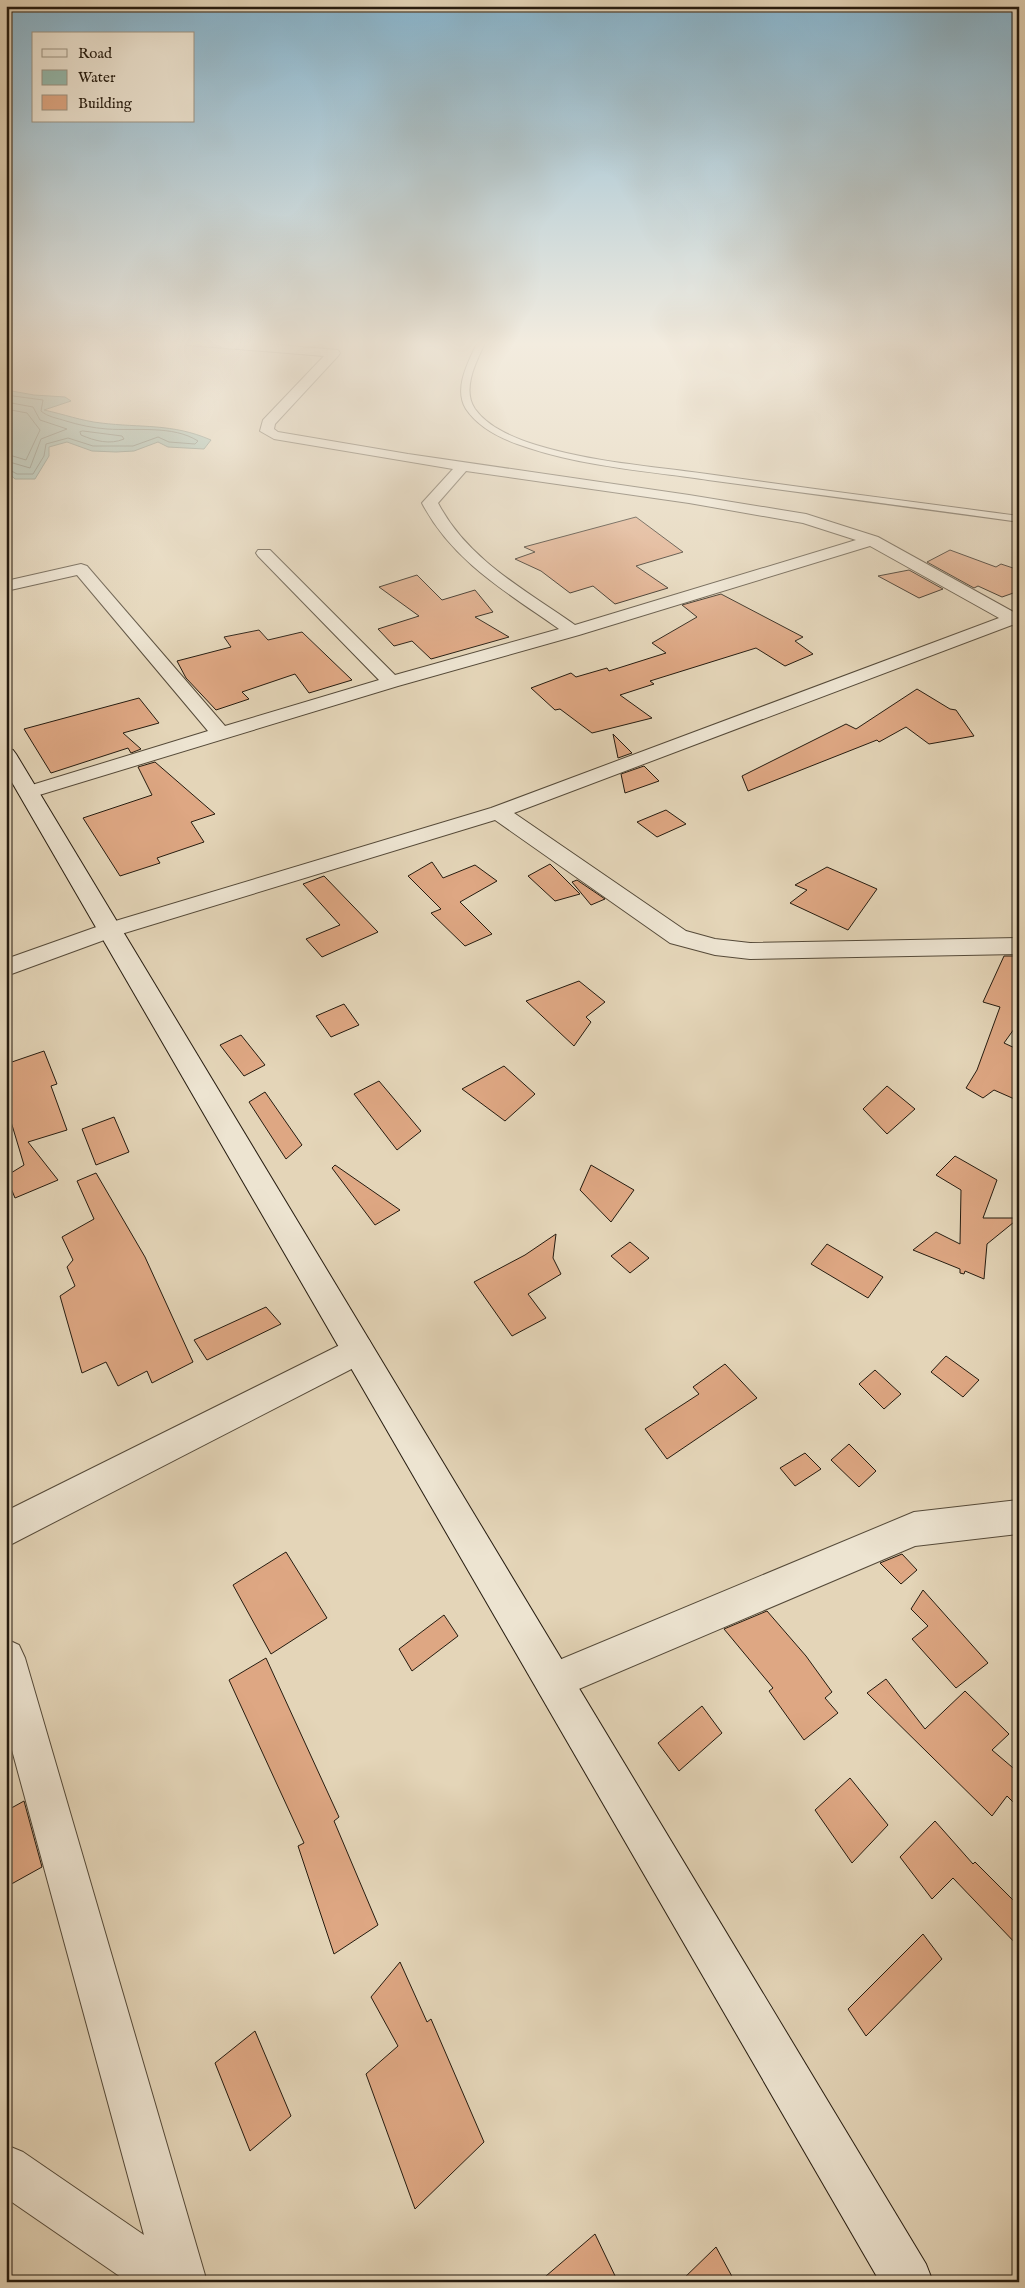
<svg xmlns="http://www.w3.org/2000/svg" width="1025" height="2288" viewBox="0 0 1025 2288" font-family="'IM FELL English',serif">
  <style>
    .water { fill: #95b9ac; stroke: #687a6d }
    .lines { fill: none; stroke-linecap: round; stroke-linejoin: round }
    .shore { stroke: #5d6a5e; stroke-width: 1 }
    .building { fill: #dea783; stroke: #251b0f }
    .lane-casing { stroke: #554a39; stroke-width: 2 }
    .street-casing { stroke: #554a39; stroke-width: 2 }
    .secondary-casing { stroke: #251b0f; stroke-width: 2 }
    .lane { fill: #ede4d1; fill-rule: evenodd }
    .street { fill: #ede4d1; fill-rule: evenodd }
    .secondary { fill: #ede4d1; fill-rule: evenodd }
  </style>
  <rect width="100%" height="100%" fill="#e4d5b8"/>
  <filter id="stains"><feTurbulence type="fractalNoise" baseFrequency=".004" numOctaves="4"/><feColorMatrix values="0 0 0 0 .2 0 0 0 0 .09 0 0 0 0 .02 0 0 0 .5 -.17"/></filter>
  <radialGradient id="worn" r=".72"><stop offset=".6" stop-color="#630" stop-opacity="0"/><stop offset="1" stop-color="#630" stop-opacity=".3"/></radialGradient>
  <path class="water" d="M6,390L34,395L65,397L71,401L44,410C63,414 82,421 101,423C141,428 172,423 211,440L204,449L168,447L158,442L134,451L116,452L92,451L67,442L49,447V456L35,479H15L6,471Z"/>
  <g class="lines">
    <path class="shore" d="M6,395L43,400L41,411C48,417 57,418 66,421C79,425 93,428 107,429C136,431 173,425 198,441L195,444L169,442L158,437L133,446H93L68,438L46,444L44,456L33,474H17L6,468
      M6,402L33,407L40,420L67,429L41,439L30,468L6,461
      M6,409L27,413L40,430L26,460L6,454
      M83,431L122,436L124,439C110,445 95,441 81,435L80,432Z"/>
  </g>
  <path class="building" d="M636,517L683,552L636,566L668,588L615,604L593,586L570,593L541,571L515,559L535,552L524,547Z
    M950,550L996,567L1001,564L1019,570V591L1002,597L978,586L974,588L927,562Z
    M909,570L943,589L919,598L878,576Z
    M417,575L442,600L475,590L493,612L475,617L509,637L431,659L412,641L394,646L378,629L419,616L379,587Z
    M721,594L803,637L795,641L813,654L785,666L756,648L650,681L654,684L620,695L652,718L592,733L560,709L555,710L531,688L571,673L576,677L607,668L609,671L666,653L652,643L697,617L682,605Z
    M259,630L268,640L302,632L352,680L309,693L295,674L242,692L249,699L216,710L186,678L177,661L231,647L224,637Z
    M917,689L950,709L956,710L974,736L929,744L906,727L879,742L877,740L748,791L742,776L846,724L856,729Z
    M139,698L159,723L123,733L141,749L131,753L128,748L51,773L24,729Z
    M613,734L632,753L618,758Z
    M155,762L215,814L191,822L204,842L157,858L160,863L120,876L83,818L152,795L138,767Z
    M644,766L659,781L625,793L621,774Z
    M666,810L686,824L657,837L637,822Z
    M432,862L443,878L475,865L497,881L460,902L492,934L465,946L431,913L441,909L408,876Z
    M550,864L580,894L555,901L528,876Z
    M827,867L877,889L848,930L790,903L807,890L795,885Z
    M324,876L378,932L322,957L306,939L340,925L303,884Z
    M577,880L605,899L591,905L572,882Z
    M1004,956H1019V1022L1004,1043L1019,1050V1101L994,1090L983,1098L966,1088L977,1070L1000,1007L983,1002Z
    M579,981L605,1002L586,1017L591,1022L574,1046L526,1001Z
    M344,1004L359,1025L331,1037L316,1016Z
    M241,1035L265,1065L244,1076L220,1045Z
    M44,1051L57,1084L51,1086L67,1130L28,1142L58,1180L15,1198L6,1176L24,1165L6,1105V1064Z
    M504,1066L535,1094L505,1121L462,1089Z
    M379,1081L421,1131L397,1150L354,1094Z
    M887,1086L915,1109L887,1134L863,1109Z
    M265,1092L302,1145L286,1159L249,1102Z
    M114,1117L129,1152L96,1165L82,1129Z
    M955,1156L997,1180L983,1218H1019L987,1244L984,1279L965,1271L964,1274L960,1273V1269L913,1250L936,1232L960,1244L961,1190L936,1175Z
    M335,1165L400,1210L375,1225L332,1168Z
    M591,1165L634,1190L611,1222L580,1190Z
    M96,1173L145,1257L193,1362L152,1383L147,1371L118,1386L106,1362L82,1373L60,1296L75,1286L67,1267L73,1260L62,1237L94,1219L77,1181Z
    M556,1234L553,1258L561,1274L528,1294L546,1318L512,1336L474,1282L525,1255Z
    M630,1242L649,1258L630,1273L611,1256Z
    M827,1244L883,1277L868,1298L811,1264Z
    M266,1307L281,1324L207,1360L194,1340Z
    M946,1356L979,1380L963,1397L931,1372Z
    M725,1364L757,1398L667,1459L645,1429L699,1394L693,1387Z
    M875,1370L901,1394L884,1409L859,1384Z
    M849,1444L876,1471L859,1487L831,1460Z
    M805,1453L821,1469L795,1486L780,1468Z
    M286,1552L327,1618L271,1654L233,1585Z
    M902,1554L917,1570L901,1584L880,1563Z
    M923,1590L988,1663L956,1688L912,1639L928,1626L911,1609Z
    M767,1611L806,1656L832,1692L825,1698L838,1713L804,1740L769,1691L773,1688L724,1629Z
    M444,1615L458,1636L412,1671L399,1649Z
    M266,1658L339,1817L334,1821L378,1925L334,1954L298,1846L304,1843L229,1680Z
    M886,1679L925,1729L965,1691L1009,1734L992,1750L1019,1773V1808L1007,1796L992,1816L867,1693Z
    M702,1706L722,1733L679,1771L658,1743Z
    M850,1778L888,1825L852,1863L815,1810Z
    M24,1801L42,1867L6,1887V1811Z
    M935,1821L973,1864L975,1862L1019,1906V1947L953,1878L932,1899L900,1857Z
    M923,1934L942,1959L866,2036L848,2009Z
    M400,1962L427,2022L431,2019L484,2142L415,2209L366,2074L398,2046L371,1997Z
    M255,2031L291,2116L250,2151L215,2063Z
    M595,2234L618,2282H539Z
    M716,2247L735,2282H680Z"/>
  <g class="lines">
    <defs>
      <path id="lane" d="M478,341H486C477,360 461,389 475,409C489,428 514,438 536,445C591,462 650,466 707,474C811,489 915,502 1019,516V522C915,507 811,494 708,480C648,471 587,467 529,448C506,441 480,430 466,409C453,388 469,361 478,341Z"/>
      <path id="street" d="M182,341H231L338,350L340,353L338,356L275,424L274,429L278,432L408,454L689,495L806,514L878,537L1019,615V627L1012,625L514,813L686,931L715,939L750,943L1019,938V954L750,959L715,955L670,943L495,820L118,935L6,976V959L102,925L491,808L999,618L870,546L579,635L398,686L36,796L29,798L22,796L19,792L22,788L208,731L77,575L6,591V581L81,564L87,566L225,726L379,680L258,556L256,553L258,550H270L395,675L559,629C508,593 452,561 422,503L453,469L274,439L260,431L263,420L324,356L188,345ZM466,471L689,503L803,523L856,540L575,625C525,590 467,559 438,503Z
        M358,1336L369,1340L374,1350L369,1360L6,1547V1511Z
        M1019,1500V1534L915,1546L553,1700L540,1694L534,1681L540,1668L914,1512Z
        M6,1639L19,1645L25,1658L207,2282H128L6,2198V2145L23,2152L144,2235L6,1728Z"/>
      <path id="secondary" d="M6,748L13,750L16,754L926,2264L933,2282H880L6,772Z"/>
    </defs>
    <use href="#lane" class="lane-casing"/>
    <use href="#street" class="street-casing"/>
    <use href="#secondary" class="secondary-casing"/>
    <use href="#lane" class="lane"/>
    <use href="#street" class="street"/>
    <use href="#secondary" class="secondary"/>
  </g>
  <linearGradient id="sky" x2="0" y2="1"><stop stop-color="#87b6d0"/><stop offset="0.52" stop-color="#f3ecdf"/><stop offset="1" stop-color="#f3ecdf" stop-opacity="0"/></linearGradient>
  <rect width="1025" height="661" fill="url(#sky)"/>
  <rect width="1025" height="2288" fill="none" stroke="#e4d5b8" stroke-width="25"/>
  <rect x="8" y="8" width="1010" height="2273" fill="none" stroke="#251b0f" stroke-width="2.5"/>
  <rect x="12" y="12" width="1000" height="2263" fill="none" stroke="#251b0f"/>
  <rect x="32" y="32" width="162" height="90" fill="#ede4d1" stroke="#9d9483"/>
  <rect x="42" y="49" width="25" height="8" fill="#ede4d1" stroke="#9d9483"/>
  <text x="78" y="58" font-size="15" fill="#251b0f">Road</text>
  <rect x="42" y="70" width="25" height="15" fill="#95b9ac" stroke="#9d9483"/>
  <text x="78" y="82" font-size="15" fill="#251b0f">Water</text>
  <rect x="42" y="95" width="25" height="15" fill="#dea783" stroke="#9d9483"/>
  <text x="78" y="108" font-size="15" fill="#251b0f">Building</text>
  <rect width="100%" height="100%" filter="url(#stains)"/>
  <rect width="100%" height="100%" fill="url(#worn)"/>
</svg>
